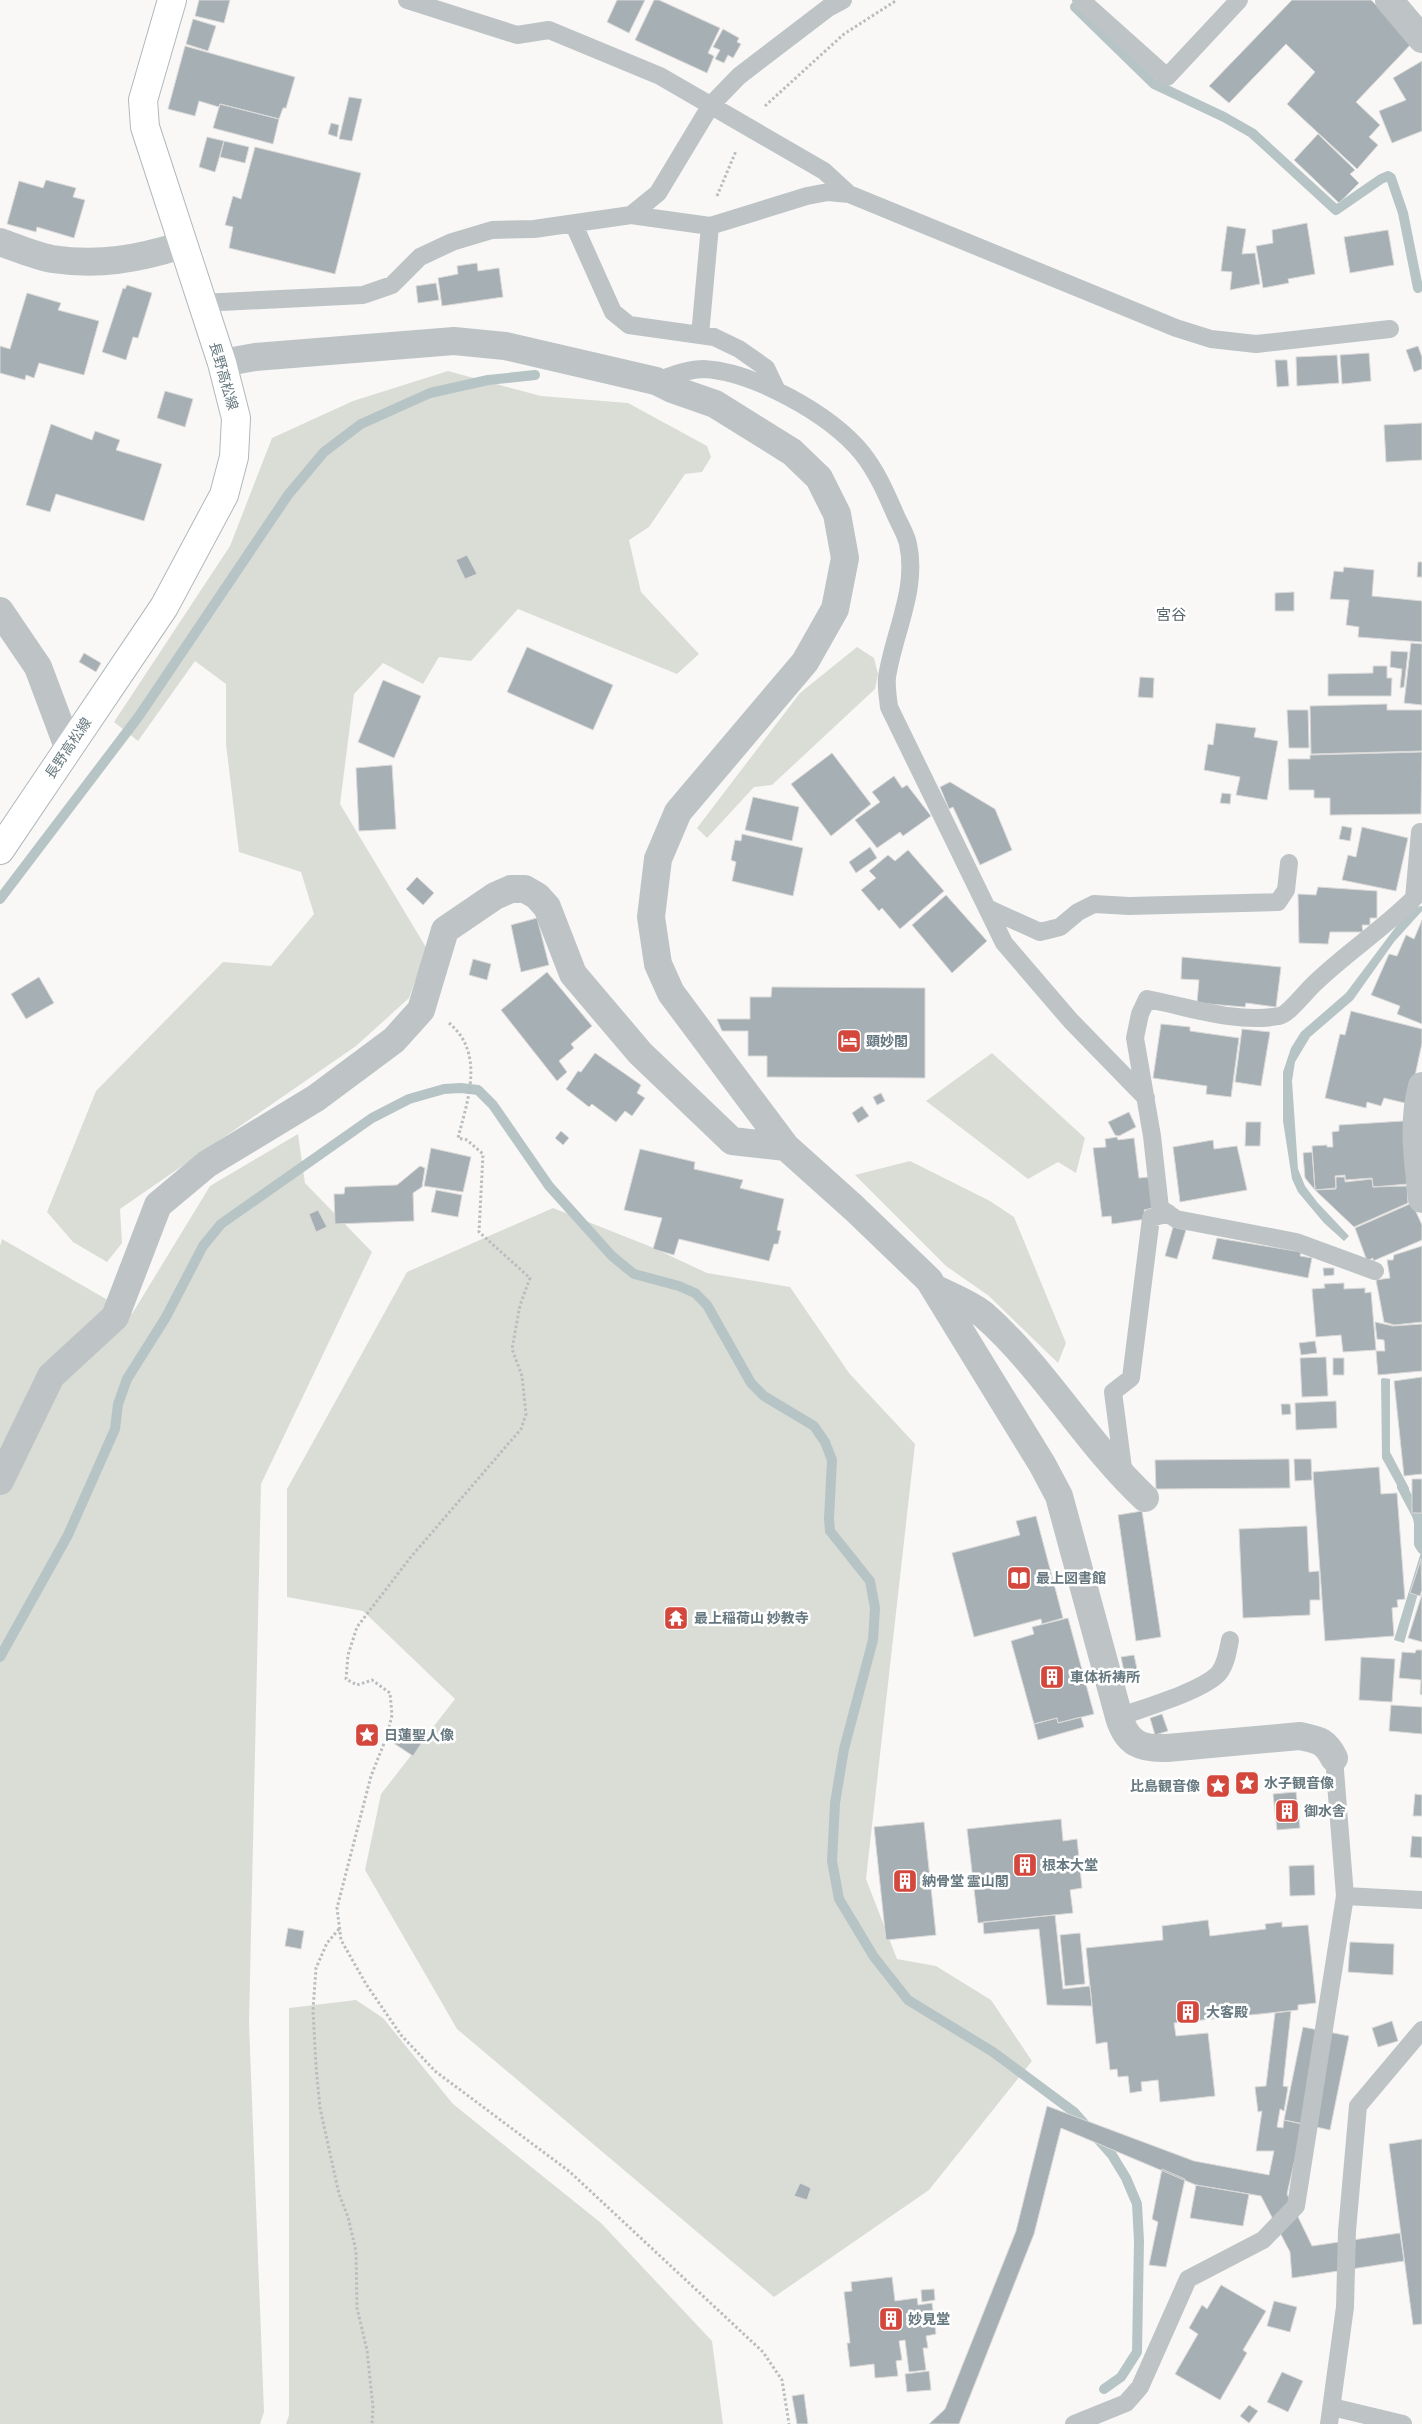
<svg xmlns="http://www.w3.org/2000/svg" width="1422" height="2424" viewBox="0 0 1422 2424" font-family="Barlow,'Noto Sans JP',sans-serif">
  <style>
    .green { fill: #daddd6 }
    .water { fill: #b7c4c6 }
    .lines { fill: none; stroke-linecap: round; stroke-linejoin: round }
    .stream { stroke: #b7c4c6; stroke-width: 10 }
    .building { fill: #a6afb3; stroke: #dbdad9 }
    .secondary-casing { stroke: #b1b8bb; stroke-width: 30 }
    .path { stroke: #b9bdbf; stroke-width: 3; stroke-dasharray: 2.5 2.5; stroke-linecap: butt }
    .lane { stroke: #bec4c6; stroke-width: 18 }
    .street { stroke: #bec4c6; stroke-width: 28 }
    .secondary { stroke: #fff; stroke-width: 28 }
    .labels { text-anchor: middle; stroke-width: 5; stroke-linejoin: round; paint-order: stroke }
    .street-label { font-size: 14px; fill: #66787f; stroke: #fff }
    .poi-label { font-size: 14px; font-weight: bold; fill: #66787f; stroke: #fff; text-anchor: start }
    .neighbourhood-label { font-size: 15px; fill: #58656a; stroke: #fff }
  </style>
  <rect width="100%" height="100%" fill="#f9f8f7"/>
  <path class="green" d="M448,371L541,396L628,403L707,446L711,457L702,472L685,474L649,527L629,540L641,592L699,654L677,674L518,609L471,661L439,657L423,684L383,663L354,694L340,804L427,949L409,998L356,1046L120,1209L122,1243L107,1262L73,1242L47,1212L96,1091L223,962L271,966L314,914L301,872L239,852L226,744V684L195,661L138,741L114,722L230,546L272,438L353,401Z
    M857,647L874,658L878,674L875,689L772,785L754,787L707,838L697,828L800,693Z
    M992,1053L1085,1138L1076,1173L1058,1162L1028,1179L926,1101Z
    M298,1134L305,1183L372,1252L261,1484L249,2023L264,2412L260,2424H0V1246L2,1239L132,1314L210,1186Z
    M910,1161L990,1201L1014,1217L1066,1343L1058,1363L989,1296L946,1266L855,1175Z
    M553,1208L649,1246L707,1273L790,1287L849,1373L915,1444L866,1879L897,1959L936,1966L991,2000L1032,2061L929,2190L774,2297L457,2029L365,1870L381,1794L455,1699L363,1611L287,1597V1489L407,1272Z
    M356,2000L383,2018L453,2104L601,2223L712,2341L723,2424H286L289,2415V2008Z"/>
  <path class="water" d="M1422,906V911L1394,942L1353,1000L1310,1037L1295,1062L1292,1081L1298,1169L1305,1186L1317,1202L1349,1236L1344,1241L1324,1223L1298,1192L1292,1179L1283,1121V1072L1291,1048L1301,1032L1346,993L1401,920L1415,907Z
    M1383,1378L1390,1379V1452L1409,1488V1507L1382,1458L1381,1379Z
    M1412,1515H1422V1579L1404,1643L1394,1640L1421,1552Z"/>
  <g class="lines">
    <path class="stream" d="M1075,7L1154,84L1224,117L1252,133L1336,210L1381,179L1388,176L1391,178L1403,213L1418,288
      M0,899L139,716L288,495L324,452L361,424L430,393L488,380L535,375
      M1402,1487L1419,1519V1544L1422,1549
      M0,1657L68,1535L115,1429L118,1404L127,1379L166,1317L203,1246L221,1224L372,1118L409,1099L444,1089L461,1088L478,1090L493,1105L549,1186L612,1256L634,1274L679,1286L695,1293L707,1305L751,1383L764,1396L814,1426L825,1442L832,1460L829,1519L830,1531L870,1581L875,1608L873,1640L844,1749L835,1803L832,1861L839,1899L874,1957L908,2000L993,2052L1074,2112L1112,2155L1126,2178L1137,2204L1139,2241L1137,2352L1121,2377L1104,2389"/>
  </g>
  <path class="building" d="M199,0H230L224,23L195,16Z
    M617,0H645L629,33L607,22Z
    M654,0H659L720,28L708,53L714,56L707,73L635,40Z
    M1292,0H1371L1414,41L1356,102L1380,125L1369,137L1378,145L1357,169L1287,104L1315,72L1286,44L1229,103L1209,86Z
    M193,19L216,26L208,51L186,44Z
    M723,29L739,38L737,42L741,44L733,58L728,55L724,63L715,59L720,50L713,47Z
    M185,46L295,77L286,108H283L279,119L220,104L219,107L199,101L195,116L168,109Z
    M1422,61V131L1392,143L1379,111L1406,100L1393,78Z
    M349,97L362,99L352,141L339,139Z
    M220,104L279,119L273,144L213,128Z
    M331,123L339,125L337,137L328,134Z
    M1318,134L1355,170L1350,174L1359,183L1339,203L1294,160Z
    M207,137L224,141L215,172L199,167Z
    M224,141L249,147L245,163L220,157Z
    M255,147L361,173L335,274L229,248L233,227L225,225L233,196L241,199Z
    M46,180L76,188L73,197L85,200L74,238L37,227L36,232L7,224L19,181L43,188Z
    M1307,223L1315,274L1288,279L1289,283L1263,288L1256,246L1273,243L1272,230Z
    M1227,226L1246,229L1242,254L1255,253L1260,284L1230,290L1232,272L1221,271Z
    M1388,230L1394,265L1350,273L1344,237Z
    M477,263L478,271L499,268L503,297L442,306L438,278L458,274L457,266Z
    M436,283L439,300L418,303L416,286Z
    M127,285L152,293L138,338L133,337L126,360L102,352L123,288L125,289Z
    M27,293L61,303L58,310L99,321L84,375L39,363L34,378L26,375L25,380L0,373V346L10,349Z
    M1418,346L1422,357V369L1414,372L1406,350Z
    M1369,353L1371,381L1342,384L1340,355Z
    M1337,355L1339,383L1297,386L1296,357Z
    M1275,360H1287L1289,386L1277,387Z
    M165,391L193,399L185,427L157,418Z
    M1422,423V460L1386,462L1384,425Z
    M51,424L92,440L95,431L120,440L116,450L162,464L144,521L56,494L50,512L26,505Z
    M467,555L477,574L465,579L456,560Z
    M1418,562H1422V577H1417Z
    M1344,567L1374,570L1372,596L1422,601V642L1358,637L1359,627L1346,625L1349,600L1330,599L1334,571L1343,572Z
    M1294,592V611H1275V593Z
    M1411,643L1422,644V705L1404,703Z
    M527,647L613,685L593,730L507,692Z
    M1391,651L1408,652L1404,687L1400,688L1402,669L1390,667Z
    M84,653L101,663L96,672L79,662Z
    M1373,666H1387V678H1392L1391,696H1328V674L1373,673Z
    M1140,677L1154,678L1153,698L1138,697Z
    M383,680L421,696L394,758L358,742Z
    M1387,704V710H1422V751L1311,754L1310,706Z
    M1287,710H1308L1309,748H1289Z
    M1216,723L1256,728L1254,737L1278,741L1267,800L1236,795L1240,777L1204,770L1208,744L1213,745Z
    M1422,752L1421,814L1330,815V798H1314V790H1289L1288,759H1310V755Z
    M832,753L871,804L831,836L791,784Z
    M392,765L396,829L359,831L356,768Z
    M894,776L902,788L907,785L931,816L903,836L900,832L877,848L855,820L880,802L872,792Z
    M950,782L995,809L1012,850L980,865L953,807L949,809L940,787Z
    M1222,793L1231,794L1230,804L1220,803Z
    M753,797L799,807L792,841L745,830Z
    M1342,826L1352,828L1350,841L1339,839Z
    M1362,827L1408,838L1396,891L1342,880L1348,855L1356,857Z
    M742,834L803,848L793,896L732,881L736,862L731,860L735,840L741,841Z
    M870,847L877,858L856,873L849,862Z
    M908,850L944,891L900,929L882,908L879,911L861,890L876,878L869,871L888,855L895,861Z
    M417,877L434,893L423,905L406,889Z
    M1318,887L1377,891V918H1370V925H1362L1363,932H1330L1328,944L1299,943L1298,894L1316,895Z
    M946,895L987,941L952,973L912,925Z
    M537,918L549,965L521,972L511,925Z
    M1422,920V1024L1397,1014L1400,1006L1371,995L1389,954L1397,956L1406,935L1414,939Z
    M1182,957L1281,967L1276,1007L1246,1003L1245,1007L1197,1003L1199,980L1181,979Z
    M473,959L491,964L487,980L469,975Z
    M547,972L592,1026L571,1044L574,1048L559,1061L567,1072L557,1081L501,1010Z
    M39,977L54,1003L26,1019L11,994Z
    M772,987L925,988V1078L767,1077V1056H748V1031H722L717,1019H750V997H771Z
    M1351,1011L1422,1029V1043L1409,1104L1384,1098L1381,1106L1367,1102L1366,1108L1325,1098L1340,1034L1345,1035Z
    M1161,1024L1190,1027V1031L1239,1038L1231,1097L1206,1094L1207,1086L1153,1078Z
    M1242,1029L1270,1032L1261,1086L1235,1082Z
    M595,1053L641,1085L637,1093L645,1098L632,1116L625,1111L616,1122L592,1104L589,1107L566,1089L578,1071L581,1072Z
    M881,1093L885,1101L877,1105L873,1097Z
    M862,1106L869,1116L858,1123L852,1113Z
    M1129,1112L1136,1127L1119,1136L1115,1135L1108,1122Z
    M1404,1121L1408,1184L1373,1187L1372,1178L1345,1180V1175L1335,1176L1336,1188L1315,1190L1312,1146L1327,1145V1147H1333L1332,1132L1339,1131V1125Z
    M1246,1122H1261L1260,1146H1245Z
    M561,1131L569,1138L563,1145L555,1138Z
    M1117,1137L1118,1140L1134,1138L1139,1178L1149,1177L1153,1208L1144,1210L1146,1219L1112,1224L1111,1216L1102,1217L1093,1148L1106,1147L1105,1139Z
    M1213,1140L1214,1149L1237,1146L1247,1190L1180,1202L1173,1147Z
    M431,1148L471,1157L463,1192L424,1186Z
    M640,1149L695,1162L694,1169L743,1180L740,1188L784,1199L777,1230L781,1231L778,1244H774L769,1261L679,1239L674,1255L653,1249L662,1218L624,1210Z
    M1312,1152L1315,1190L1305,1178L1303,1153Z
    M420,1166L425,1168L422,1187L413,1193L414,1221L335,1224L334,1194H344L345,1187L397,1185Z
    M1336,1177H1345V1182L1372,1179L1373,1187L1407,1186L1408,1203L1354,1227L1315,1190L1336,1189Z
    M436,1190L462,1195L458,1217L431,1212Z
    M1412,1203L1422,1225V1240L1373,1261V1258L1367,1261L1355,1228Z
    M318,1210L327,1227L316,1232L309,1214Z
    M1173,1227L1186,1230L1177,1259L1165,1256Z
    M1217,1238L1301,1252L1300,1256L1312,1258L1308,1278L1212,1259Z
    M1422,1246V1322L1394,1325L1384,1322L1376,1280L1390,1278L1387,1260H1393L1394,1255Z
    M1323,1268H1334V1275L1324,1276Z
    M1344,1283V1289L1365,1288V1293L1371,1292L1376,1350L1343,1352L1341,1335L1316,1337L1312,1289L1325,1288L1324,1284Z
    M1375,1322L1393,1326L1422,1324V1371L1378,1375L1376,1351H1385L1384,1340L1377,1339Z
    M1315,1341L1317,1353L1301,1355L1299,1343Z
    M1326,1357L1328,1396L1302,1397L1300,1358Z
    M1333,1358H1344V1375H1333Z
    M1422,1377V1474L1404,1476L1394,1381Z
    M1336,1401L1337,1428L1296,1430L1295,1403Z
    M1281,1404H1290L1291,1414L1282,1415Z
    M1289,1459L1290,1488L1156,1489L1155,1460Z
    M1294,1459H1311L1312,1480L1295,1481Z
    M1379,1467L1381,1494L1397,1493L1405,1599L1397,1600L1398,1607L1392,1608L1394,1636L1325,1641L1313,1472Z
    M1412,1479H1422V1513H1412Z
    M1142,1511L1161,1637L1136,1641L1118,1515Z
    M1036,1516L1063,1618L1042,1624L1041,1619L974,1637L952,1553L1020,1535L1016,1521Z
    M1307,1526L1309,1572L1319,1571L1320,1600H1310V1615L1243,1618L1239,1529Z
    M1421,1559L1422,1590L1420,1596L1410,1593Z
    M1422,1594V1642L1408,1638Z
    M1068,1618L1094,1714L1058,1723L1057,1718L1034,1724L1011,1641L1034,1634L1032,1627Z
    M1416,1650H1422V1695L1420,1694L1421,1680L1399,1678L1402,1652L1415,1653Z
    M1134,1655L1139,1678L1126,1681L1121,1657Z
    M1361,1657L1395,1659L1392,1702L1359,1700Z
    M1391,1705L1422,1707V1734L1389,1731Z
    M1162,1714L1168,1731L1155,1735L1150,1718Z
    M1081,1717L1084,1727L1038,1740L1034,1724L1057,1718L1058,1723Z
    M402,1727L423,1741L413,1756L392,1742Z
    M1296,1792L1300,1828L1277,1830L1273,1794Z
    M1415,1794L1422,1795V1816H1413Z
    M1061,1819L1063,1841L1077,1839L1082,1888L1070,1890L1073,1913L978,1923L967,1829Z
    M924,1822L936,1935L886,1940L874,1827Z
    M1412,1836L1422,1837V1858L1410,1857Z
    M1314,1865L1315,1895L1290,1896L1289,1866Z
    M1055,1915L1063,1989L1090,1986L1092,2006L1047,2005L1039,1929L984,1934L983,1922Z
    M1208,1920L1210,1936L1266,1929L1265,1924L1282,1922V1927L1308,1925L1316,2003L1298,2005V2010L1174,2023L1176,2036L1208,2033L1215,2096L1160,2102L1158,2080L1141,2082L1142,2091L1130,2093L1128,2076L1118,2077L1117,2069L1110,2070L1107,2042L1096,2044L1086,1948L1163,1940L1162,1926Z
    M288,1928L304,1931L301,1949L285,1946Z
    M1080,1933L1085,1984L1065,1986L1060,1935Z
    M1350,1942L1394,1944L1393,1975L1348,1972Z
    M1291,2011L1283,2086L1288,2087L1284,2111L1280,2109L1277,2127L1283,2128L1284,2120L1303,2124L1287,2194L1312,2246L1400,2233L1404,2261L1292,2278L1290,2252L1261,2196L1196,2185L1061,2128L1034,2234L959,2424H929L945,2409L1016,2231L1047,2106L1194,2161L1269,2175L1274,2151H1256L1262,2111L1258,2112L1255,2087L1266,2086L1275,2013Z
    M1392,2021L1398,2041L1378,2047L1372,2028Z
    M1303,2027L1349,2036L1330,2130L1284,2120Z
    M1422,2139V2324L1413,2325L1389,2144Z
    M1162,2169L1185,2179L1166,2267L1149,2265L1158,2222L1152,2219Z
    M800,2183L811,2188L807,2200L794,2196Z
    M1196,2185L1249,2194L1243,2226L1190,2218Z
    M892,2277L895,2301L917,2298L918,2305L932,2303L936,2334L926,2336L928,2348H923L926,2370L909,2372L905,2340L899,2341L902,2360L896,2361L898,2376L875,2378L874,2364L850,2367L847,2343H850L844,2292L852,2291L851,2282Z
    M1221,2285L1266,2311L1243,2350L1247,2353L1220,2400L1175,2374L1198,2334L1189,2328L1202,2305L1207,2309Z
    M934,2289L935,2300L922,2302L921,2290Z
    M1274,2301L1297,2307L1290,2332L1267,2326Z
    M929,2371L931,2390L907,2392L905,2374Z
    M1282,2372L1303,2381L1288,2412L1267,2402Z
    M804,2394L808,2424H797L792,2396Z
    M1249,2405L1258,2411L1249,2423L1240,2416Z"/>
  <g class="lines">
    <defs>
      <path id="secondary" d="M0,850L164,607L224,495L234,457L236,418L222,363L145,127L143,100L172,0"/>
    </defs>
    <use href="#secondary" class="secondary-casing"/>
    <path class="path" d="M765,106L844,34L897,0
      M717,196L736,151
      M449,1023C485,1053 468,1099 458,1138L467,1140L483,1154L479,1232L530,1278L520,1305L512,1349L522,1376L526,1414L521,1429L410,1558L357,1627L348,1655L346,1679L357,1685L372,1680L390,1693L392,1715L387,1736L371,1776L337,1908L341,1940L366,1984L401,2035L435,2071L570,2172L763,2352L782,2380L789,2424
      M339,1929L327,1943L316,1968L313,2010L316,2066L320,2108L339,2194L348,2217L356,2251L357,2308L367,2350L373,2408L372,2424"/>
    <path class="lane" d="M407,0L517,35L549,30L660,76L824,171L849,194
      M1081,0L1167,77L1239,0
      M631,215L658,193L711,105L739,76L828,8L843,0
      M574,225L613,312L629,325L714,337L739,349L766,368L777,391
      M201,303L363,295L392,285L420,257L452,242L492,230L534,229L631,215L710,226L807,196L828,192L849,194L1176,328L1211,339L1256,344L1390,329
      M700,335L710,226
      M656,381C671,376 688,369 704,369C754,372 830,414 862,453C877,472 886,493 896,516C900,525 906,534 908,544C918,589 894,632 887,677C886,687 888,698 889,707L1004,943L1071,1021L1146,1098
      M987,908L1040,932L1060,927L1078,912L1094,904L1129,906L1278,902L1286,890L1289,863
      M1375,1271L1296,1242L1176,1219L1160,1208L1152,1136L1135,1038L1140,1014L1147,999C1189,1007 1236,1024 1279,1016C1288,1015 1307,990 1315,983C1346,953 1383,929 1414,898L1420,832
      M1124,1476L1113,1392L1131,1378L1151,1218L1168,1213
      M1119,1717C1143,1708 1203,1691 1219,1673C1226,1664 1228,1651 1230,1640
      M1345,1896L1422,1900
      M1332,2407L1403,2424
      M1074,2424L1126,2403L1140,2387L1188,2279L1263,2240L1296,2206L1345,1896L1334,1758
      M1329,2424L1345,2307L1347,2231L1358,2106L1422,2030"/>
    <path class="street" d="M1389,0L1422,39
      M0,242C17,248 35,256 52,259C99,266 138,259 182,245
      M222,363L255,357L454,341L505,346L656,381L672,389L715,404L792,452L819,478L837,514L845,558L835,609L805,662L678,812L658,859L651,917L658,964L671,993L786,1147L854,1208L929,1280L1042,1464L1059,1496L1119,1717C1127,1744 1141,1749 1167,1748L1300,1736C1318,1740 1325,1740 1334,1758
      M0,611L38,667L68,747
      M1422,1086C1412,1123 1418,1161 1422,1199
      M934,1288C950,1296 971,1304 984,1315C1045,1369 1086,1443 1145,1498
      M0,1481L51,1376L115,1317L158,1205L207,1164L316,1098L394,1040L421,1010L445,930L495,896L511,889H525L537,896L547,907L573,974L640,1053L732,1141L786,1147"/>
    <use href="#secondary" class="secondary"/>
  </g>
  <defs>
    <symbol id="hotel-square" viewBox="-11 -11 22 22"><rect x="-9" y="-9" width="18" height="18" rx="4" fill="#d3473d" stroke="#fff"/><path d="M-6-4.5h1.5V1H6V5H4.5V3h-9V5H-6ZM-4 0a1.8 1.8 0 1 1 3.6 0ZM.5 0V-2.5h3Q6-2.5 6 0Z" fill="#fff"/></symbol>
    <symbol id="library-square" viewBox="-11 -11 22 22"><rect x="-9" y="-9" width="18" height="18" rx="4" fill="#d3473d" stroke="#fff"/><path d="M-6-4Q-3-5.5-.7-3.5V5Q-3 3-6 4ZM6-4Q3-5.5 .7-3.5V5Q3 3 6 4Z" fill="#fff"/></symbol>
    <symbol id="temple-square" viewBox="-11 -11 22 22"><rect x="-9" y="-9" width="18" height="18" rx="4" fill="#d3473d" stroke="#fff"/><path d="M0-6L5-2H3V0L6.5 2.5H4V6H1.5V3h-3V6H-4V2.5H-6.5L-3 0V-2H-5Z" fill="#fff"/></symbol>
    <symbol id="building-square" viewBox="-11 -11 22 22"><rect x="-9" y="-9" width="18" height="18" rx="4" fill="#d3473d" stroke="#fff"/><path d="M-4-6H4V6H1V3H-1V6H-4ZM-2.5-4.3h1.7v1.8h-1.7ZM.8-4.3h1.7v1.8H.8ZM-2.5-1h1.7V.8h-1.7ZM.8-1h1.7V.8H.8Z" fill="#fff"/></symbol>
    <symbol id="sight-square" viewBox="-11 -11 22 22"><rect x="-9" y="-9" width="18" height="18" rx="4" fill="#d3473d" stroke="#fff"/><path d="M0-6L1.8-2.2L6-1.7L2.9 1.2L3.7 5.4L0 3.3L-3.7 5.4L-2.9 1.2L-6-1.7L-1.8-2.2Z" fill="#fff"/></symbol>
  </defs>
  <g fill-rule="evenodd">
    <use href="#hotel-square" x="835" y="1027" width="28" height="28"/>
    <use href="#library-square" x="1005" y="1564" width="28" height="28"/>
    <use href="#temple-square" x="662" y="1604" width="28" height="28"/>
    <use href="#building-square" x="1038" y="1663" width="28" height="28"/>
    <use href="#sight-square" x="353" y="1721" width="28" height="28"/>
    <use href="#sight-square" x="1233" y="1769" width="28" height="28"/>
    <use href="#sight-square" x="1204" y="1772" width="28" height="28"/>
    <use href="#building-square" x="1273" y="1797" width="28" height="28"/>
    <use href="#building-square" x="1011" y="1851" width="28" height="28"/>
    <use href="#building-square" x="891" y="1867" width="28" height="28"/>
    <use href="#building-square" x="1174" y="1998" width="28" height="28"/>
    <use href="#building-square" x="877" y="2305" width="28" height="28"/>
  </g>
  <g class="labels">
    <g class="street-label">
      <text transform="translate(224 376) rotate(74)" y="5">長野高松線</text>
      <text transform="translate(68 748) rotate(-56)" y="5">長野高松線</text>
    </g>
    <g class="poi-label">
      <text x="866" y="1046">顕妙閣</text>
      <text x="1036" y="1583">最上図書館</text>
      <text x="694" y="1623">最上稲荷山 妙教寺</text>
      <text x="1070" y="1682">車体祈祷所</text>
      <text x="384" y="1740">日蓮聖人像</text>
      <text x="1264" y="1788">水子観音像</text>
      <text x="1200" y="1791" text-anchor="end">比島観音像</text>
      <text x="1304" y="1816">御水舎</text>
      <text x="1042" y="1870">根本大堂</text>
      <text x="922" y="1886">納骨堂 霊山閣</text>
      <text x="1206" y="2017">大客殿</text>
      <text x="908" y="2324">妙見堂</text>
    </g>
    <g class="neighbourhood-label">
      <text x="1171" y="620">宮谷</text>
    </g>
  </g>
</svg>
